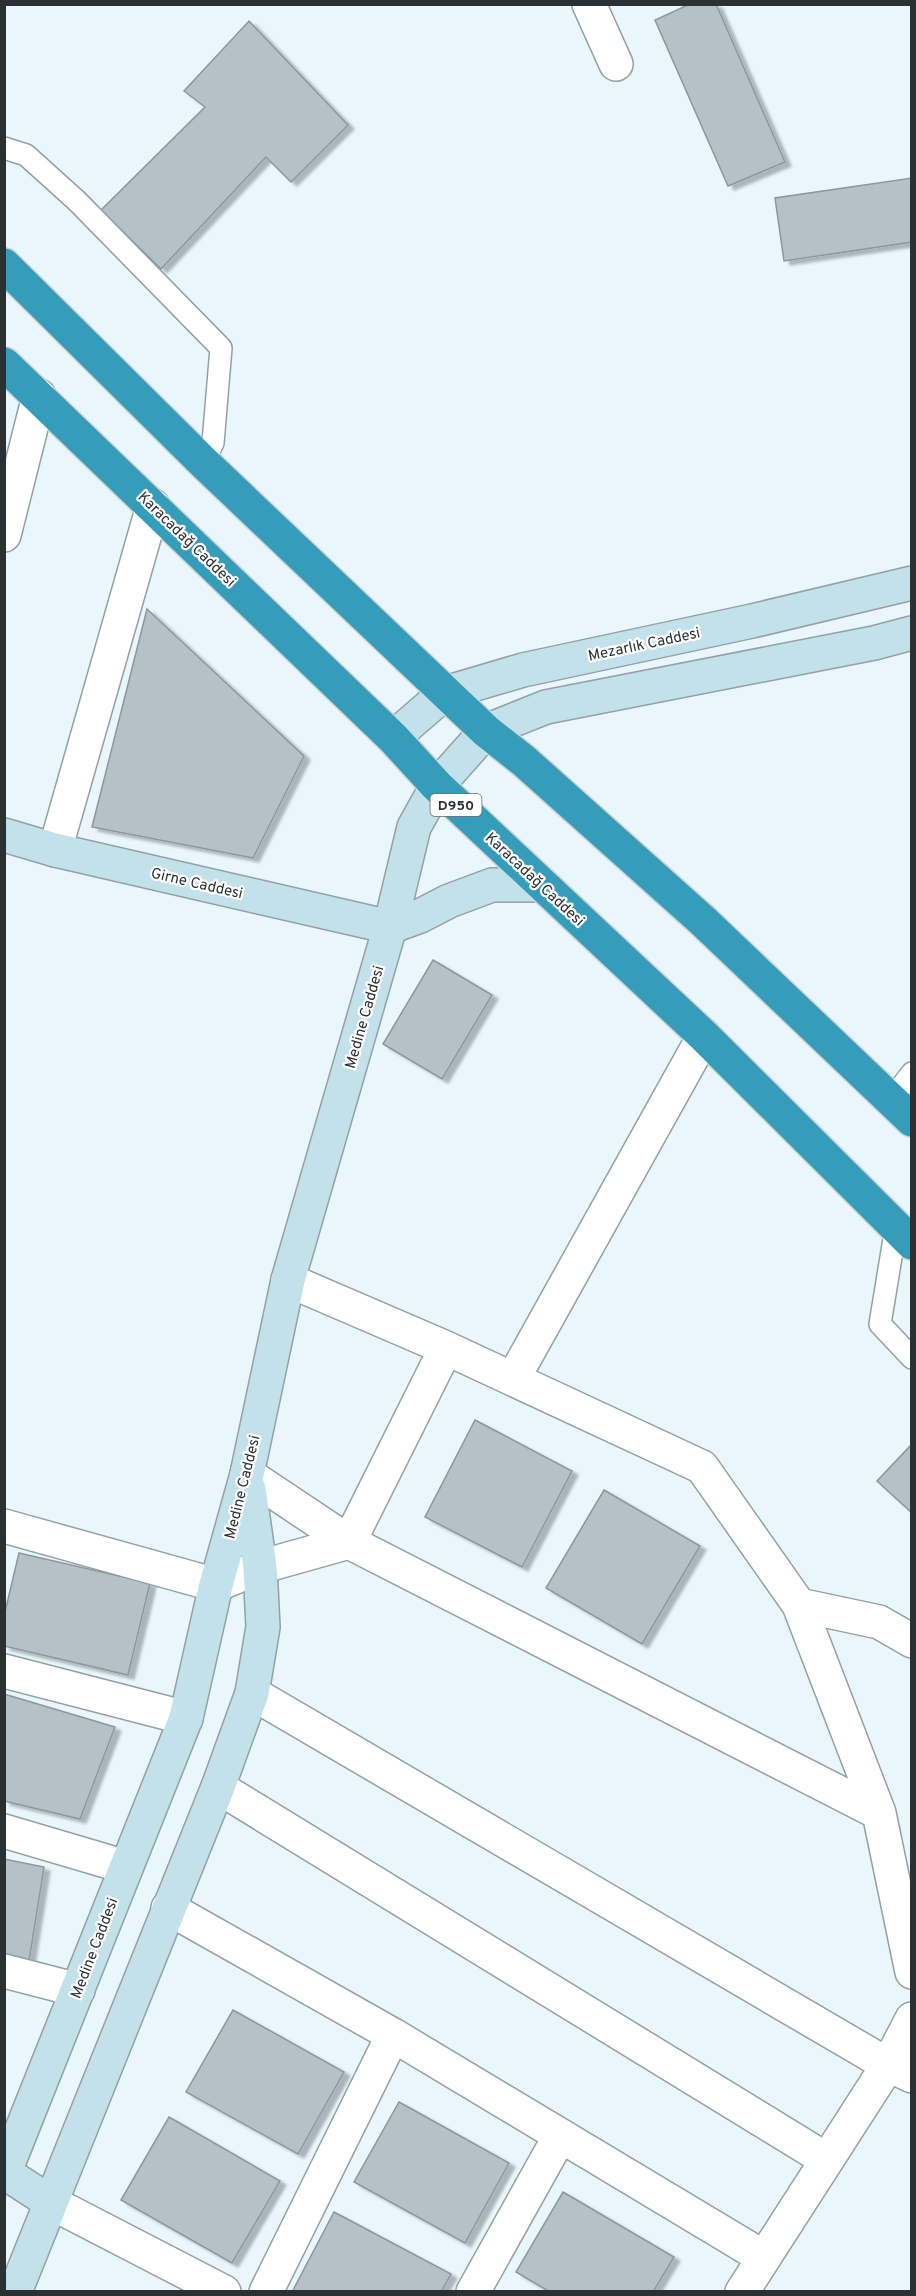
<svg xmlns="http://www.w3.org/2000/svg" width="916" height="2296" viewBox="0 0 916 2296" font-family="Overpass,sans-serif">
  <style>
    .building { fill: #b4c2c7; stroke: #8a979c; stroke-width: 1.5; filter: url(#shadow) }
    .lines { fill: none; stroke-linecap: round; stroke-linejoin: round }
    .lane-casing { stroke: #93a0a5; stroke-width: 24 }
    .street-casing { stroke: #93a0a5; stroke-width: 36 }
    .secondary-casing { stroke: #93a0a5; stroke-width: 36 }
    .highway-casing { stroke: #d0d2d2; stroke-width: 36 }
    .lane { stroke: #fff; stroke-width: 21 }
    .street { stroke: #fff; stroke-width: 33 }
    .secondary { stroke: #c2e1ea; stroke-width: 33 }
    .highway { stroke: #359cb9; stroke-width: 33 }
    .labels { text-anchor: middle; stroke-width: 4.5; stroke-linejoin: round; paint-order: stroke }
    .shield { fill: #fff; stroke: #6b6f70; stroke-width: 1.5 }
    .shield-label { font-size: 14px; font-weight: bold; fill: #2b3132 }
    .street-label { font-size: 15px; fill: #2b3132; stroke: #fff }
  </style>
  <defs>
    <filter id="shadow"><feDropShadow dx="6" dy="4" stdDeviation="1.5" flood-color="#0004"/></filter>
  </defs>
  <rect width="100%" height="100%" fill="#e9f7fc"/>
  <path class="building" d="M690,4H716L785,162L728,186L655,20Z
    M249,21L348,125L291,182L266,157L161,269L101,210L205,107L184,91Z
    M912,178V242L784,261L775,198Z
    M147,609L304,756L253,858L92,827Z
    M433,960L492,995L442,1079L383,1044Z
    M475,1420L572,1471L522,1567L425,1517Z
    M912,1444V1513L877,1481Z
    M604,1490L700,1546L642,1644L546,1588Z
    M19,1553L150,1583L128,1675L4,1646V1616Z
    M4,1694L115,1727L80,1819L4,1801Z
    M4,1859L44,1867L29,1961L4,1954Z
    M233,2010L344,2072L298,2154L186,2092Z
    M399,2102L509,2163L465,2243L354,2182Z
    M169,2117L280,2181L232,2263L121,2200Z
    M563,2192L674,2257L653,2292H550L516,2272Z
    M334,2212L451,2274L441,2292H292Z"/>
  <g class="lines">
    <defs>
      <path id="lane" d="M4,148L26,155L77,201L221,348L213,443L203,462
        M891,1100L912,1073
        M896,1227L880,1324L912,1358"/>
      <path id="street" d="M589,4L616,64
        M4,535L39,396
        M55,850L153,506
        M513,1379L704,1036
        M247,1474L349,1542L879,1813L799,1605L702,1467L446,1348L288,1280
        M4,1526L216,1585L260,1567L349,1542L446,1348
        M799,1605L879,1622L912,1641
        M4,1671L186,1718
        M252,1693L888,2065L742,2292
        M218,1787L827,2160
        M879,1813L912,1972
        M4,1831L126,1867
        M168,1908L393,2035L763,2257
        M4,1971L78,1990
        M912,2019L888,2065L912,2076
        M50,2202L224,2292
        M266,2292L393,2035
        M473,2292L560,2136"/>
      <path id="secondary" d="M393,738L445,693L523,670L752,621L912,583
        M4,835L55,850L390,927
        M390,927L420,916L449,901L492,885H541
        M4,2172L50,2202
        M4,2174L186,1718L216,1585L247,1474L288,1280L390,927L414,827L437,786L486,731L546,707L874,643L912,633
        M15,2292L218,1787L252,1693L263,1627L260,1567L249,1489"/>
      <path id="highway" d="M4,265L203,462L486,731L524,761L703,921L912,1120
        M4,364L393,738L437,786L704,1036L912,1243"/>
    </defs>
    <use href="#lane" class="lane-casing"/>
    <use href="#street" class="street-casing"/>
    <use href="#secondary" class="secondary-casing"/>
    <use href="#highway" class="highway-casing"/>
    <use href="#lane" class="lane"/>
    <use href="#street" class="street"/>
    <use href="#secondary" class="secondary"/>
    <use href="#highway" class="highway"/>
  </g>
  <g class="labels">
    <rect class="shield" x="430.5" y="794" width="51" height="22" rx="4.5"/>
    <g class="shield-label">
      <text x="456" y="810">D950</text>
    </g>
    <g class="street-label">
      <text transform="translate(187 539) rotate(44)" y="5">Karacadağ Caddesi</text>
      <text transform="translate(644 644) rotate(-12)" y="5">Mezarlık Caddesi</text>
      <text transform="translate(535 879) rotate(43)" y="5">Karacadağ Caddesi</text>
      <text transform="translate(197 883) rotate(13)" y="5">Girne Caddesi</text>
      <text transform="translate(364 1017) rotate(-74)" y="5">Medine Caddesi</text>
      <text transform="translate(242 1487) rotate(-76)" y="5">Medine Caddesi</text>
      <text transform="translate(94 1948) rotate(-69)" y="5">Medine Caddesi</text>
    </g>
  </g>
  <rect width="916" height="2296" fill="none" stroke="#2b3132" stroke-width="12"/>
</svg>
